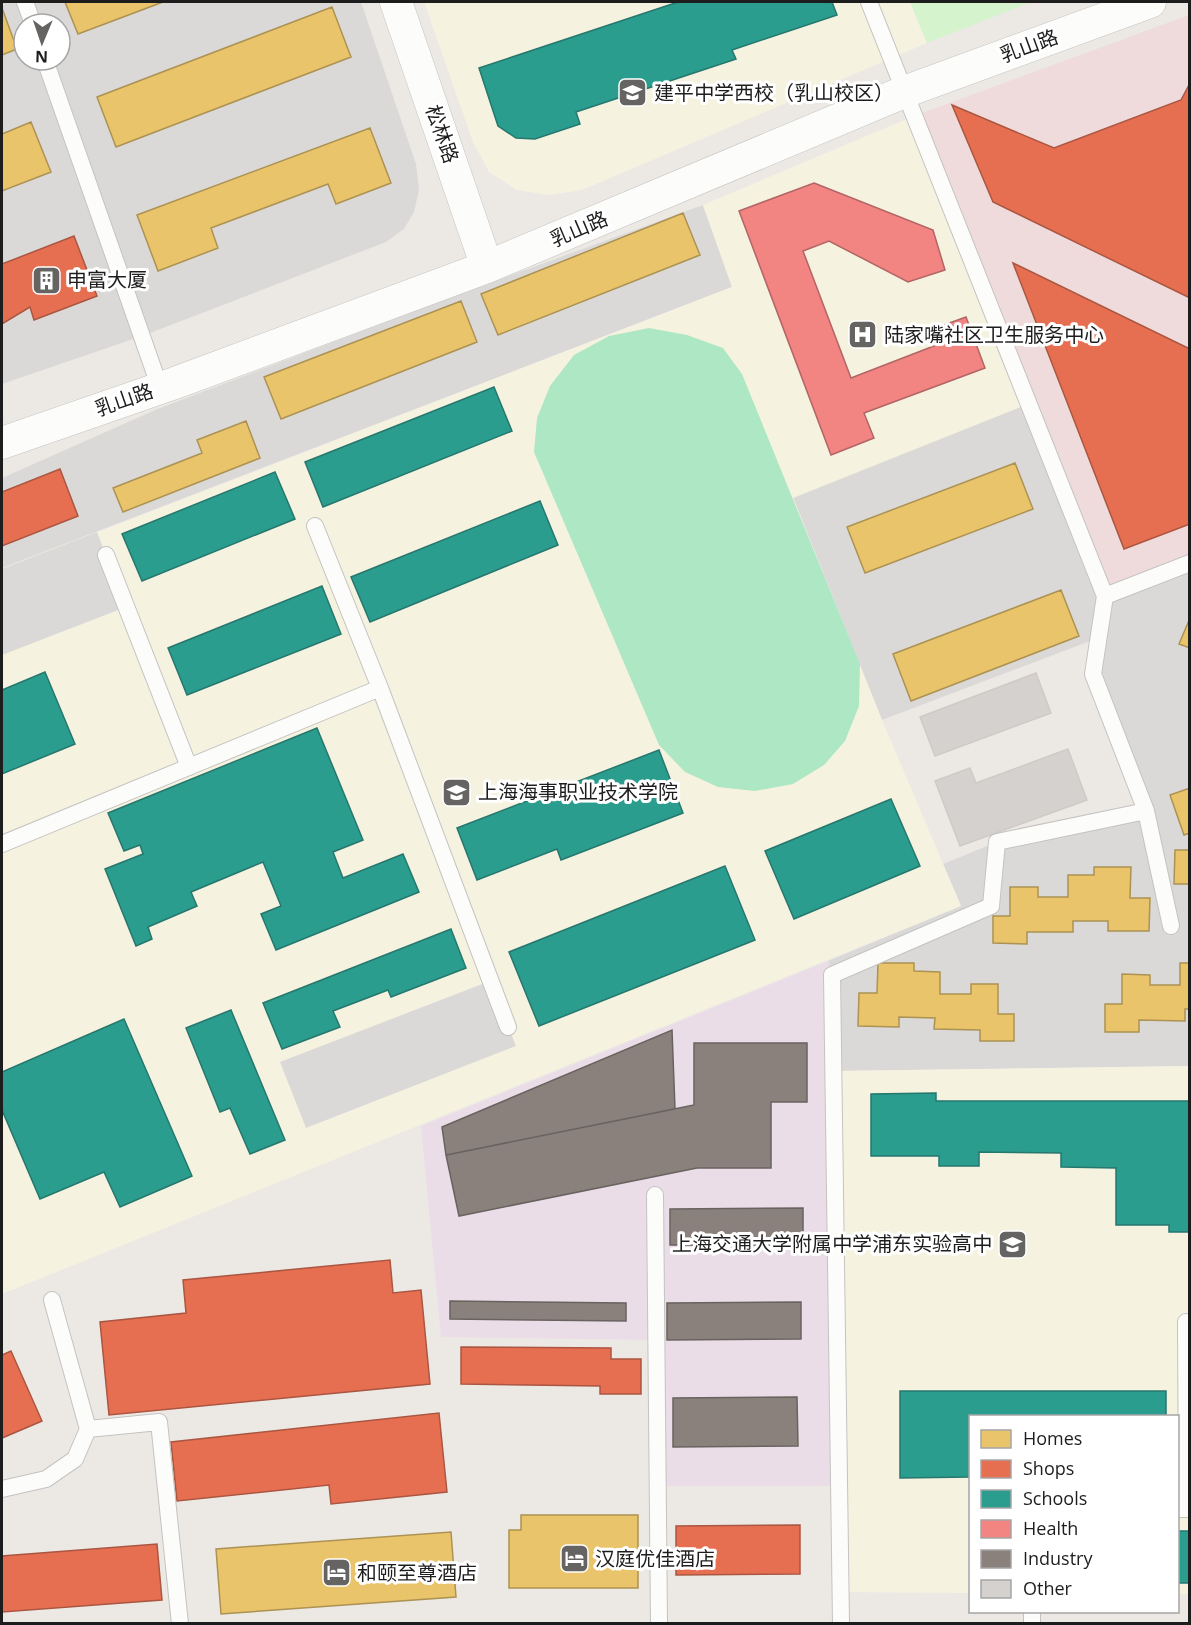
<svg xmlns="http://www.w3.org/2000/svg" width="1191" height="1625" viewBox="0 0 1191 1625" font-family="'Open Sans','Noto Sans SC',sans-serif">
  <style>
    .residential { fill: #dbd9d7; fill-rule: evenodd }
    .commercial { fill: #efdbdc }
    .industrial { fill: #eadde7 }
    .education { fill: #f6f2e0 }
    .park { fill: #d5f4ce }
    .pitch { fill: #ade7c4 }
    .parking { fill: #dad9d7 }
    .homes { fill: #e9c46a; stroke: #ac9253; stroke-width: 1.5 }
    .shops { fill: #e76f51; stroke: #aa5641; stroke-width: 1.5 }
    .schools { fill: #2a9d8f; stroke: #26776d; stroke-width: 1.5 }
    .health { fill: #f28482; stroke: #b26564; stroke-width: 1.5 }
    .industry { fill: #8a817c; stroke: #696360; stroke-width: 1.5 }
    .building { fill: #d4d1ce; stroke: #cfcac7; stroke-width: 1.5 }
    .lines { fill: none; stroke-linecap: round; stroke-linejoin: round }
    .service-casing { stroke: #c4c3c1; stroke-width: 18 }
    .minor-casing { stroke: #c4c3c1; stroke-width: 33 }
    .service { stroke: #fcfcfb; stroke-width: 16 }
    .minor { stroke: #fcfcfb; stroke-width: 32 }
    .labels { text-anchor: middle; stroke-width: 6; stroke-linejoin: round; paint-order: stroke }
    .street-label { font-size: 20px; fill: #1d1d1d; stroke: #fff }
    .poi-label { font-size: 20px; fill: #1d1d1d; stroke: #fff; text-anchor: start }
  </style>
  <rect width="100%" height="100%" fill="#ece9e5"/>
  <path class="residential" d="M2,2H361L416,164L419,190L414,212L404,229L386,242L145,335L2,384ZM24,24H60V60H24Z
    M703,205L732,287L2,568V478L155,410L470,290Z
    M1028,404L1189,562V1066L834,1071L832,975L828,961L961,906L943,864L997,842L1146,811L1093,674L1098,638L882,720L793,497Z"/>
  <path class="commercial" d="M1189,15V562L1105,596L914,116Z"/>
  <path class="industrial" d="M828,961L832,975L839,1486H657L656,1340L441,1337L421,1126Z"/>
  <path class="education" d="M424,2H910L927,43L582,190L549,195L517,190L489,172L473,142Z
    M914,116L1028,404L793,498L882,720L961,906L2,1294V569L732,287L703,205Z
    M1189,1066V1594H1178V1416H970V1593L840,1592L834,1071Z"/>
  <path class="park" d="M910,2H1031L927,43Z"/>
  <path class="pitch" d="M649,328L687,335L723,348L742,374L860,664L859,706L845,741L824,765L793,784L755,791L718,787L685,772L659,745L534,452L537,418L550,386L574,355L609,336Z"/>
  <path class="parking" d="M97,532L126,607L2,655V569Z
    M490,981L516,1046L306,1128L280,1062Z"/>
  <path class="homes" d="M65,2H163L78,34Z
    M332,7L351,57L116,147L97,97Z
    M2,8L17,49L2,55Z
    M31,122L51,172L2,191V134Z
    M370,128L391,183L336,204L328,184L211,228L218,248L158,271L137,215Z
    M683,213L700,255L498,335L481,294Z
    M461,301L477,342L281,419L264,377Z
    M246,421L260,458L123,512L113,488L202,453L197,440Z
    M1015,463L1033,509L865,573L847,527Z
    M1061,590L1079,636L911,701L893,654Z
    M1190,618V648L1179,644Z
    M1190,788V833L1184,835L1170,795Z
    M1175,850H1190V884H1174Z
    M1094,867H1131L1130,898H1150L1149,931H1108V921H1073V932H1027V944L993,943V916H1010V887H1038V897H1068V875H1094Z
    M878,963H914V971L940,972V994H971V984H998V1014H1014V1041H980V1030L934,1029L935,1018L899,1017V1027L858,1026L859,993H877Z
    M1180,963H1190V1009H1185V1021L1139,1020V1032H1105V1004H1122V974L1150,975V985H1180Z
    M521,1515H638V1588H509V1530H521Z
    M451,1532L456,1597L221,1614L216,1549Z"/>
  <path class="shops" d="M1190,83V298L993,202L952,105L1054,148L1181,100Z
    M74,236L97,296L34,320L30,307L2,324V264Z
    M1013,263L1190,349V524L1124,549Z
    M60,469L78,516L2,546V492Z
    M390,1260L393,1293L421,1290L430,1384L109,1415L100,1322L186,1313L183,1280Z
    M461,1347L611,1348V1359H641V1394H600V1386L461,1384Z
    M11,1351L42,1421L2,1438V1355Z
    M439,1413L447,1492L331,1504L329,1485L177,1501L171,1442Z
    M800,1525V1574L676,1575V1526Z
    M157,1544L162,1600L2,1612V1556Z"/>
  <path class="schools" d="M678,2H832L837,15L732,50L736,59L576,112L580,124L535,139L516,138L498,126L479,68Z
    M494,387L512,431L323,507L305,462Z
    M275,472L295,519L142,581L122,534Z
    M540,501L558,545L370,622L351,577Z
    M322,586L341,634L187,695L168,648Z
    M45,672L75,744L2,774V690Z
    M317,728L363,840L333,852L343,878L403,854L419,892L276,950L261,914L281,906L263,862L191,892L197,906L148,927L152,939L136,946L105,869L143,854L140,845L124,851L108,813Z
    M659,750L683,813L561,860L557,849L477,880L457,828Z
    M891,799L920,866L794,919L765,851Z
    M725,866L755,940L539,1026L509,952Z
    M451,929L466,968L391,997L388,990L333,1011L340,1027L282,1049L263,1003Z
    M231,1010L285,1140L250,1154L230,1108L220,1112L186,1028Z
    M124,1019L192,1176L120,1207L104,1172L40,1199L2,1110V1072Z
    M936,1093V1101H1190V1232H1169V1225H1116V1168L1061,1167V1153L979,1152V1166H939V1156H871V1094Z
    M900,1391H1166V1416H970V1477L900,1478Z
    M1178,1531H1190V1583H1178Z"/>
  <path class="health" d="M814,183L933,230L945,270L908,282L829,241L803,251L851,378L939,344L933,329L966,317L985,368L864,413L874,438L831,455L739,211Z"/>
  <path class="industry" d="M672,1030L675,1109L446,1155L442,1127Z
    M694,1043H807V1102H771V1168H697L459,1216L446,1155L694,1105Z
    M803,1208V1245H670V1209Z
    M450,1301L626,1303V1321L450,1319Z
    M801,1302V1339L667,1340V1303Z
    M797,1397L798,1446L673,1447V1398Z"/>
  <path class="building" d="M1036,673L1051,713L935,756L920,717Z
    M1068,749L1087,800L960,846L935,781L970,768L976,783Z"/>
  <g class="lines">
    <defs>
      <path id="service" d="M25,2L33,24
        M869,2L1105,596L1190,563
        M45,60L160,388
        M315,526L380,688
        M106,555L189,767
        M1146,811L1171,926
        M2,844L380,688L508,1027
        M655,1195L659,1624
        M88,1429L159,1422L180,1624
        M2,1489L46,1479L75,1459L88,1429L52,1300
        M1178,1509H1187L1186,1322
        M1032,1612V1624
        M841,1624L832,975L991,906L997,842L1146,811L1093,674L1105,596"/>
      <path id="minor" d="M396,2L487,267
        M2,443L175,383L487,267L904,92L1150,2"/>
    </defs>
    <use href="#service" class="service-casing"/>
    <use href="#minor" class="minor-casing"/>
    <use href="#service" class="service"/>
    <use href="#minor" class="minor"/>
  </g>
  <defs>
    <symbol id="school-square" viewBox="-11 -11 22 22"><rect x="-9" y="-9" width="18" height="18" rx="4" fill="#656463" stroke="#fff"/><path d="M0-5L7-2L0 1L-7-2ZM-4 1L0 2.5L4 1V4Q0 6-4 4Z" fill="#fff"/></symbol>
    <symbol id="building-square" viewBox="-11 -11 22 22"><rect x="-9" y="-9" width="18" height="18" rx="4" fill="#656463" stroke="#fff"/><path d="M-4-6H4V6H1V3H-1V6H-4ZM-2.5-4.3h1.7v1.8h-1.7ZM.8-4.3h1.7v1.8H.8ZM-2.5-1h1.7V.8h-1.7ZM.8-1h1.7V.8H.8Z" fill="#fff"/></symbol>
    <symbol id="hospital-square" viewBox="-11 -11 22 22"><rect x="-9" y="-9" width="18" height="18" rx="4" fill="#656463" stroke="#fff"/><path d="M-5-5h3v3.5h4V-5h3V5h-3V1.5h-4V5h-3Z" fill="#fff"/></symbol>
    <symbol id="university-square" viewBox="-11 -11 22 22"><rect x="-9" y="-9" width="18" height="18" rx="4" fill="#656463" stroke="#fff"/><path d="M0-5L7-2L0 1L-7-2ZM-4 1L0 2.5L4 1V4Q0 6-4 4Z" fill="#fff"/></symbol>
    <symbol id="hotel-square" viewBox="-11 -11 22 22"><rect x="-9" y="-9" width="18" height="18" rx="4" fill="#656463" stroke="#fff"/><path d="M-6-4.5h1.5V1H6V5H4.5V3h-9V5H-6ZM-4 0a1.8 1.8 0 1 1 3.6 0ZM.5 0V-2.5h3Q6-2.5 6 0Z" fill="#fff"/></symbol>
  </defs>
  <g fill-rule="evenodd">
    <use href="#school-square" x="616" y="76" width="33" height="33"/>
    <use href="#building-square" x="30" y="264" width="33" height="33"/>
    <use href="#hospital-square" x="846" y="318" width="33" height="33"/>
    <use href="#university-square" x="440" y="776" width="33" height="33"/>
    <use href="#school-square" x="996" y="1228" width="33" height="33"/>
    <use href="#hotel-square" x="558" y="1542" width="33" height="33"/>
    <use href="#hotel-square" x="320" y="1556" width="33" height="33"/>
  </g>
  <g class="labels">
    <g class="street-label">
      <text transform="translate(1029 46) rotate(-20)" y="7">乳山路</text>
      <text transform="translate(442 134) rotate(71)" y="7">松林路</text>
      <text transform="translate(579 229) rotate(-23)" y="7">乳山路</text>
      <text transform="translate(124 400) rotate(-19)" y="7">乳山路</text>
    </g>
    <g class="poi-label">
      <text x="654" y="100">建平中学西校（乳山校区）</text>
      <text x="67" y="287">申富大厦</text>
      <text x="884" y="342">陆家嘴社区卫生服务中心</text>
      <text x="478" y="799">上海海事职业技术学院</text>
      <text x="992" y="1251" text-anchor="end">上海交通大学附属中学浦东实验高中</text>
      <text x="595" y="1566">汉庭优佳酒店</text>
      <text x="357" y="1580">和颐至尊酒店</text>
    </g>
  </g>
  <rect width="1191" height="1625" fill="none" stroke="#1d1d1d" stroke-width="6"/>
  <rect x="969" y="1415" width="210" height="198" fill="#ffffff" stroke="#a5a5a5" stroke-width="1.5"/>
  <rect x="981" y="1430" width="30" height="18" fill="#e9c46a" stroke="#a5a5a5" stroke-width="1.5"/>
  <text x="1023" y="1445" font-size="18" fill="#1d1d1d">Homes</text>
  <rect x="981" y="1460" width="30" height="18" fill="#e76f51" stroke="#a5a5a5" stroke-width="1.5"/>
  <text x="1023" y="1475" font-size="18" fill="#1d1d1d">Shops</text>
  <rect x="981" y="1490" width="30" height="18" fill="#2a9d8f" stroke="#a5a5a5" stroke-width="1.5"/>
  <text x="1023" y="1505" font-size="18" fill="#1d1d1d">Schools</text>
  <rect x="981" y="1520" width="30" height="18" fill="#f28482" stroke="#a5a5a5" stroke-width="1.5"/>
  <text x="1023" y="1535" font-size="18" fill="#1d1d1d">Health</text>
  <rect x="981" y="1550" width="30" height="18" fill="#8a817c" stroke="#a5a5a5" stroke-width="1.5"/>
  <text x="1023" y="1565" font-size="18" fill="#1d1d1d">Industry</text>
  <rect x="981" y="1580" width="30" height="18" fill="#d4d1ce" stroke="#a5a5a5" stroke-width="1.5"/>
  <text x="1023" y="1595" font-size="18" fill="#1d1d1d">Other</text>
  <g transform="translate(42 42) rotate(182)"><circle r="28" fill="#ffffff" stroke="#a5a5a5" stroke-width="1.5"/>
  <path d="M0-4.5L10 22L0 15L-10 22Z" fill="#656463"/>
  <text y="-9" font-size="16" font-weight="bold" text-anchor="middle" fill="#1d1d1d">N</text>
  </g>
</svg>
